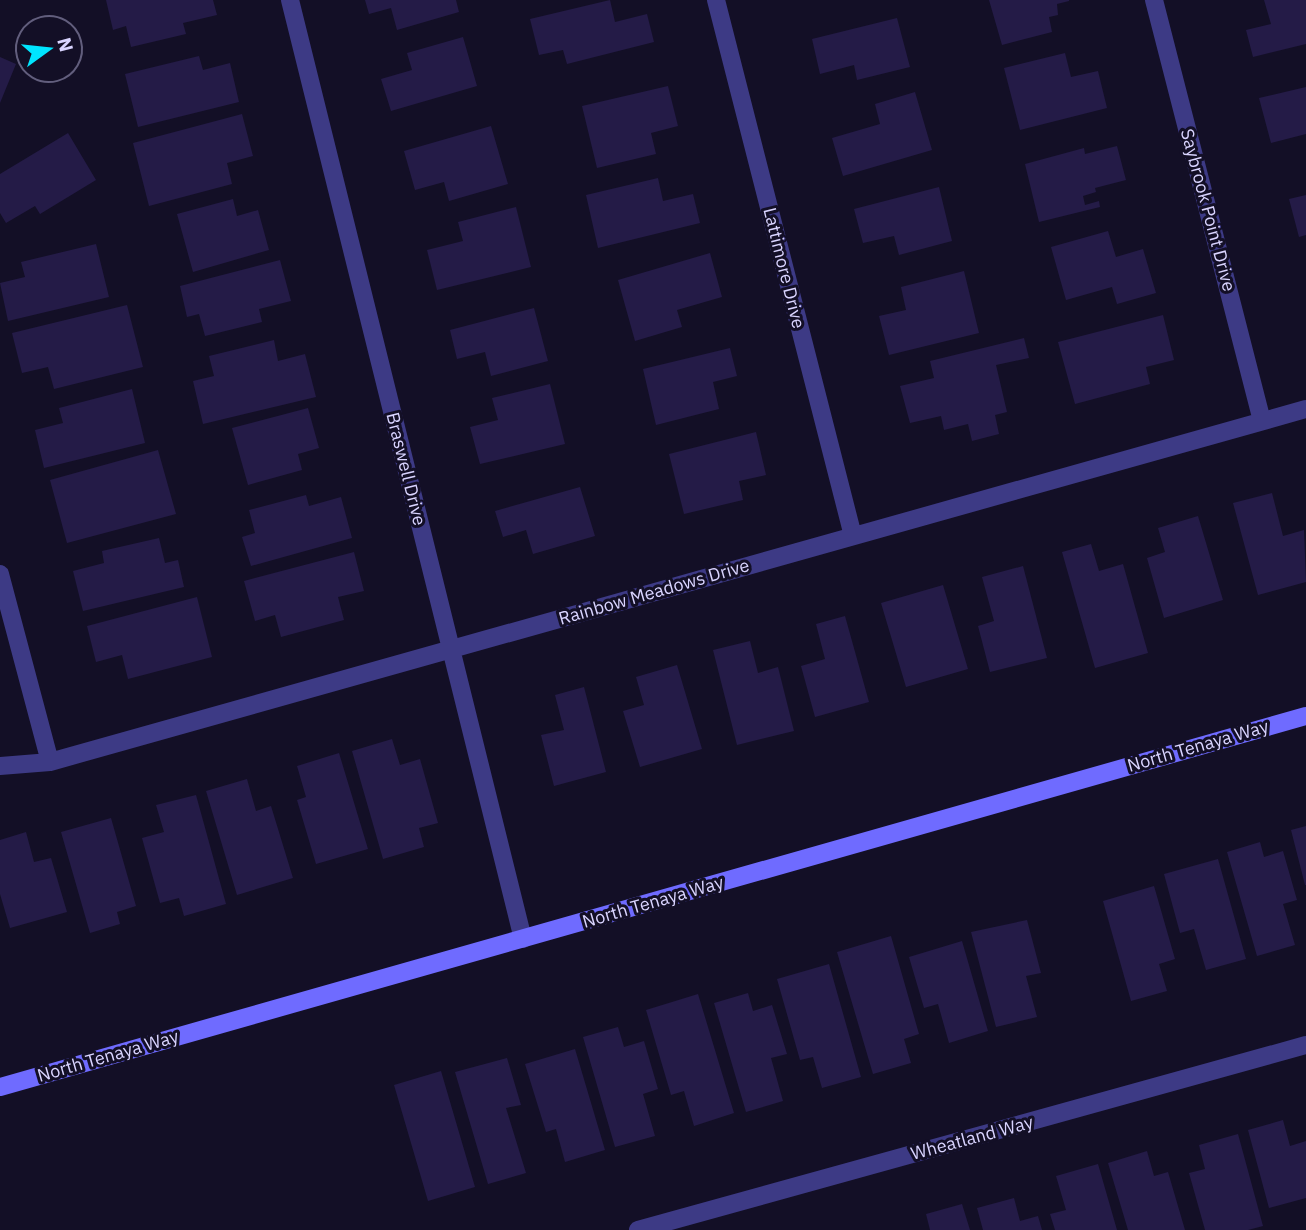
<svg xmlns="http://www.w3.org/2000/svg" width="1306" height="1230" viewBox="0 0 1306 1230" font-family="'IBM Plex Sans',sans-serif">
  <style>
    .building { fill: #241b47 }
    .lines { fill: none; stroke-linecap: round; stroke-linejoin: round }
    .minor { stroke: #3d3a85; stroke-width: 18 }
    .secondary { stroke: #6f6bff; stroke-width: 18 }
    .labels { text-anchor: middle; stroke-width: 6; stroke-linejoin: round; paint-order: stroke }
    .street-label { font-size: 18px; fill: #d9d4ff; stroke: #130f26 }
  </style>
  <rect width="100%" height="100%" fill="#130f26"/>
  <path class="building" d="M106,0H213L217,15L183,23L186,34L131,47L126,26L113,30Z
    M365,0H456L459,12L397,30L391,8L369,14Z
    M610,0L615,22L647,14L654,42L567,64L563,50L539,55L530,19Z
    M989,0H1069V1L1057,4L1058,15L1049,17L1052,32L1002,45Z
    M1264,0H1306V44L1253,57L1246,30L1271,24Z
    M897,18L910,67L857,80L854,65L820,74L812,39Z
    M463,37L477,86L391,111L381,79L412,70L407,53Z
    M1065,53L1071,77L1098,71L1107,108L1020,130L1004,68Z
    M199,56L203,70L230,63L239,102L138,127L125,74Z
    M0,57L16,64L0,103Z
    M668,86L678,126L651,133L656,154L597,168L582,106Z
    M1306,87V134L1271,143L1259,98Z
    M915,92L932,150L843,176L832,138L880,124L875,104Z
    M242,114L253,156L227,163L232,184L149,206L133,143Z
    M491,126L508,184L449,201L444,182L415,190L404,151Z
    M68,133L96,180L40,214L35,206L6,223L0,213V174Z
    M1117,146L1126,180L1095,188L1096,192L1083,196L1085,205L1099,201L1100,207L1039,222L1025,164L1084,148L1085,154Z
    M658,178L663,201L693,194L700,223L598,248L586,195Z
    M939,187L952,241L899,255L894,236L863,243L854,209Z
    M1306,195V235L1299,237L1289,199Z
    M233,199L237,216L258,210L269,250L193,272L177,214Z
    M516,207L531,267L437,290L427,250L463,241L458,222Z
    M1108,231L1116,257L1143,249L1156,293L1117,304L1112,287L1066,300L1051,247Z
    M96,244L109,297L8,321L0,283L25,277L21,262Z
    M710,253L722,297L677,310L682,327L635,341L618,280Z
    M280,260L291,301L259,309L262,322L205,336L199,314L187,317L180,286Z
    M964,271L979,333L889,355L879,316L906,310L901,287Z
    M127,305L143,367L54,389L48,367L22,373L12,333Z
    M534,308L548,361L491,376L485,352L457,359L450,330Z
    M1163,315L1174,360L1146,367L1150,384L1075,404L1058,342Z
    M1024,338L1029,358L996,365L1007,412L995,415L999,434L972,441L968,424L944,430L941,416L910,423L900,386L934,378L930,361Z
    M274,340L278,361L305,354L316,397L203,424L193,381L214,376L209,356Z
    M730,348L737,376L713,382L719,409L656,425L643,369Z
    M550,384L565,444L480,464L470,427L498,420L492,398Z
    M132,389L145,443L44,468L35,430L63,423L59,408Z
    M308,408L319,448L298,454L302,470L248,485L232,428Z
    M756,432L766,475L739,481L743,500L684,514L669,454Z
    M158,450L176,514L67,543L50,480Z
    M580,487L595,536L533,554L526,530L503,537L495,511Z
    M1272,493L1283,536L1304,530L1306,582L1258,595L1233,503Z
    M306,495L309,506L341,497L352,538L251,566L242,537L255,533L249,510Z
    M1198,516L1223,600L1164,618L1147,558L1165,552L1158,528Z
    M159,538L165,563L178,560L184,587L83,611L73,571L104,563L102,551Z
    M1091,544L1099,571L1123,564L1148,653L1095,668L1062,552Z
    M354,552L364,591L338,597L344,620L281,637L275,615L255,621L244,581Z
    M1023,566L1047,658L990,672L978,626L994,621L982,577Z
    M943,585L968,669L906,687L881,603Z
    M197,597L212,657L128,679L122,655L96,662L87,626Z
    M845,616L869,702L815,717L801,666L825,659L816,624Z
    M750,641L758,673L778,667L794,731L737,745L713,650Z
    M677,665L702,749L640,767L623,711L644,705L636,677Z
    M584,687L606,772L554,786L541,735L564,730L555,695Z
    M392,739L400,765L420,759L438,823L419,828L424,847L383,859L352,751Z
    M339,753L368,849L316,864L297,800L306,797L297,766Z
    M247,779L256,811L271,806L293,878L237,895L206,791Z
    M196,795L226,904L184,916L179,898L160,903L142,838L164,832L156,805Z
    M111,818L136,906L117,912L120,924L90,933L61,832Z
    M1306,826V885H1305L1291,830Z
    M26,832L34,862L51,858L67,912L10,928L0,894V840Z
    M1260,842L1264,857L1283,851L1297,900L1283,904L1295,945L1257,956L1227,852Z
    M1218,859L1246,959L1206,970L1194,929L1180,933L1164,874Z
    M1154,886L1175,959L1159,964L1167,991L1131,1001L1103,901Z
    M1027,920L1041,973L1026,976L1037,1017L996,1027L971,932Z
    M891,936L919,1034L904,1039L911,1063L873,1074L837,952Z
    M962,941L988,1031L949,1043L938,1004L924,1008L909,957Z
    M829,964L861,1077L822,1088L813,1057L800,1060L777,979Z
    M748,993L753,1011L772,1005L787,1054L771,1058L783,1101L746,1112L714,1003Z
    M698,994L734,1113L694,1126L684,1091L671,1095L646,1010Z
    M618,1027L624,1047L644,1041L658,1089L643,1094L655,1136L615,1147L583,1037Z
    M575,1049L605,1150L565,1162L556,1129L546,1132L525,1064Z
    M507,1058L521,1105L506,1108L526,1173L488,1184L455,1072Z
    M441,1071L475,1187L428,1201L394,1085Z
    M1283,1120L1290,1146L1306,1141V1198L1269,1208L1248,1130Z
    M1238,1134L1263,1226L1248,1230H1205L1189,1173L1205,1169L1199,1145Z
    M1147,1151L1154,1176L1168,1172L1185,1230H1128L1108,1163Z
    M1098,1164L1117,1230H1055L1050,1214L1066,1210L1056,1176Z
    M1014,1198L1020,1221L1038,1216L1042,1230H983L977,1208Z
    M962,1204L970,1230H930L926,1214Z"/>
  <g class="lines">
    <path class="minor" d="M290,0L523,939
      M716,0L853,536
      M1154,0L1262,421
      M0,574L50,762
      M0,766L50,762L1306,409
      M638,1230L1306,1045"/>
    <path class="secondary" d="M0,1087L1306,716"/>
  </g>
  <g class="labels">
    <g class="street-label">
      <text transform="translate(1208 210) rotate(75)" y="6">Saybrook Point Drive</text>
      <text transform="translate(784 268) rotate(76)" y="6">Lattimore Drive</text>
      <text transform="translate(406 469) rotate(76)" y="6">Braswell Drive</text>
      <text transform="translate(654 592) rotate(-16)" y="6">Rainbow Meadows Drive</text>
      <text transform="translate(1198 746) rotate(-16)" y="6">North Tenaya Way</text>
      <text transform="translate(653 902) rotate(-16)" y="6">North Tenaya Way</text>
      <text transform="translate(108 1056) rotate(-16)" y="6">North Tenaya Way</text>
      <text transform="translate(972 1138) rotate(-15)" y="6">Wheatland Way</text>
    </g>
  </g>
  <g transform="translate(49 49) rotate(75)"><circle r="33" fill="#130f26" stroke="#625e7d" stroke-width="2"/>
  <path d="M0-5L12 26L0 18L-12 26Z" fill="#00e5ff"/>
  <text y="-10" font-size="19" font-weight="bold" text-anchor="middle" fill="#d9d4ff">N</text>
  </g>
</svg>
